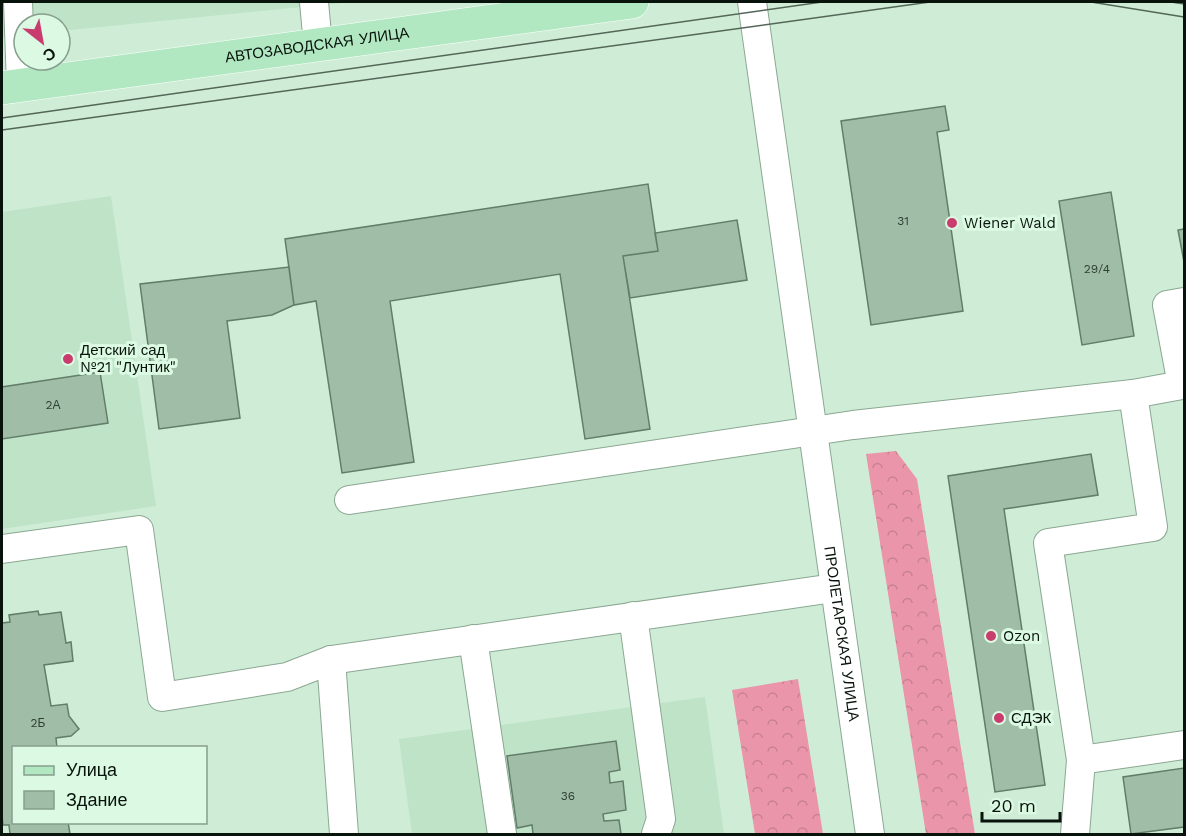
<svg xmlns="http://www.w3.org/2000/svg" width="1186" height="836" viewBox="0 0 1186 836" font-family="'Work Sans',sans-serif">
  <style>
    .built { fill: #bee3c7 }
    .forest { fill: url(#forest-crowns) }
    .building { fill: #a0bda7; stroke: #627d69; stroke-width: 1.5 }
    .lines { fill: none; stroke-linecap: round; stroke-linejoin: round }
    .minor-casing { stroke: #8ba792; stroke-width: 30 }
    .major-casing { stroke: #fff; stroke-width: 34 }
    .minor { stroke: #fff; stroke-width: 28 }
    .major { stroke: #b1e8c2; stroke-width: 33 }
    .tram { stroke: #536658; stroke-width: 1.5 }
    .poi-dot { fill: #c83c6e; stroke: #dcfae3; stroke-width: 2 }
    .labels { text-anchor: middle; stroke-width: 6; stroke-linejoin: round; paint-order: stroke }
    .number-label { font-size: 12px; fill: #2e3e32 }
    .street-label { font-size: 15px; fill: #08130b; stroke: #dcfae3 }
    .poi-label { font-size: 15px; fill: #08130b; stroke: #dcfae3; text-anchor: start }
  </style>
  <defs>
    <pattern id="forest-crowns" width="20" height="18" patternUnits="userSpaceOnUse" patternTransform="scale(1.5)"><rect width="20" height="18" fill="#eb95ab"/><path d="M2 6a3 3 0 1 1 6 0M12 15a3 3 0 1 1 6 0" fill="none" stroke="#c88092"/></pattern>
  </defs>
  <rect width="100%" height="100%" fill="#cfedd6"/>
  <path class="built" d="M2,2H352L60,31V24H24V35L2,37Z
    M111,196L156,506L2,529V212Z
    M705,697L724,834H412L399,739Z"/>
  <path class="forest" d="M896,451L917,479L975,834H926L866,454Z
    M798,679L823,834H755L732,690Z"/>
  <path class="building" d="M945,106L949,130L937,132L963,311L871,325L841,121Z
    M648,184L658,251L623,256L650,429L585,439L560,274L390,301L414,462L342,473L316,301L294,305L285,239Z
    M1111,192L1134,336L1082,345L1059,201Z
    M737,220L747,280L630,298L623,256L658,251L655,233Z
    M1184,229V262L1178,230Z
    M289,267L294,305L272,315L227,321L240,418L159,429L140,284Z
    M100,372L108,423L2,439V387Z
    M1091,454L1098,495L1004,509L1045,785L995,792L948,476Z
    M38,611L39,615L61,612L66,643L71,642L73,661L44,665L51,706L67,704L69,716L79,729L71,736L56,738L57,748H14V822H68L70,834H10L9,825H3L2,816V623L10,622L9,615Z
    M616,741L620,770L609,772L610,783L623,781L626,810L603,814L604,821L619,820L621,834H533L532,825L517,828L507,756Z
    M1184,768V827L1131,834L1123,777Z"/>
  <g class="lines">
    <defs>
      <g id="minor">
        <path d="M18,2L21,86"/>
        <path d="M314,2L318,45"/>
        <path id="s1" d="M752,2L870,834"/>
        <path d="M349,500L853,425L1133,394L1182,385L1167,305L1184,302"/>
        <path d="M2,549L139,530L162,697L287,677L331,660L834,588"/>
        <path d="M633,616L661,819L656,834"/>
        <path d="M473,639L502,834"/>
        <path d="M331,660L344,834"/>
        <path d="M1081,760L1048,543L1153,527L1133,394"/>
        <path d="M1075,834L1081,760L1184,745"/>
      </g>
      <g id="major">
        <path id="s2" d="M2,88L632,2"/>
      </g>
    </defs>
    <use href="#minor" class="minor-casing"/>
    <use href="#major" class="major-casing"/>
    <use href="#minor" class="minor"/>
    <use href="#major" class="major"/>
    <path class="tram" d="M1091,2L1184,17
      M1171,2L1184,4
      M2,118L822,2
      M2,130L930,2"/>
  </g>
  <g class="poi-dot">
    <circle cx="952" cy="223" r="6"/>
    <circle cx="68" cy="359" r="6"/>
    <circle cx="991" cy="636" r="6"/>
    <circle cx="999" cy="718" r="6"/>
  </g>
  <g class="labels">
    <g class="number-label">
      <text x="903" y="225">31</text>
      <text x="1097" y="273">29/4</text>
      <text x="53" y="409">2А</text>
      <text x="38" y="727">2Б</text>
      <text x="568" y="800">36</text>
    </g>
    <g class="street-label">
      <text dy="5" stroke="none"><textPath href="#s2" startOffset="318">АВТОЗАВОДСКАЯ УЛИЦА</textPath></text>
      <text dy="5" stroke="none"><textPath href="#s1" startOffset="638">ПРОЛЕТАРСКАЯ УЛИЦА</textPath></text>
    </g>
    <g class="poi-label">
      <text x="964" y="228">Wiener Wald</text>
      <text x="80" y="355">Детский сад<tspan x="80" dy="17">№21 "Лунтик"</tspan></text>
      <text x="1003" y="641">Ozon</text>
      <text x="1011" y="723">СДЭК</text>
    </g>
  </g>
  <rect width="1186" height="836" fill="none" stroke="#08130b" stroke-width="6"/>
  <rect x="12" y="746" width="195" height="78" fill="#dcfae3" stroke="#879e8d" stroke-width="1.5"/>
  <rect x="24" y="766" width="30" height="9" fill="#b1e8c2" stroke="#879e8d" stroke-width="1.5"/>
  <text x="66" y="776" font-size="18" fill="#08130b">Улица</text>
  <rect x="24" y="791" width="30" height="18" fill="#a0bda7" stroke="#879e8d" stroke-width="1.5"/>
  <text x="66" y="806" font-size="18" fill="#08130b">Здание</text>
  <g transform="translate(42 42) rotate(149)"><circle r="28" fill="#dcfae3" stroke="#879e8d" stroke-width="1.5"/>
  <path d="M0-4.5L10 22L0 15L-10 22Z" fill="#c83c6e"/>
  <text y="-9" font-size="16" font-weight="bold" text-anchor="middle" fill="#08130b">С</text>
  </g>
  <path d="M982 812v9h78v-9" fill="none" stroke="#08130b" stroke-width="3"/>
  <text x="991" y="812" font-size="18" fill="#08130b" stroke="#dcfae3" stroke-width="4.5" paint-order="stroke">20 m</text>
</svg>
